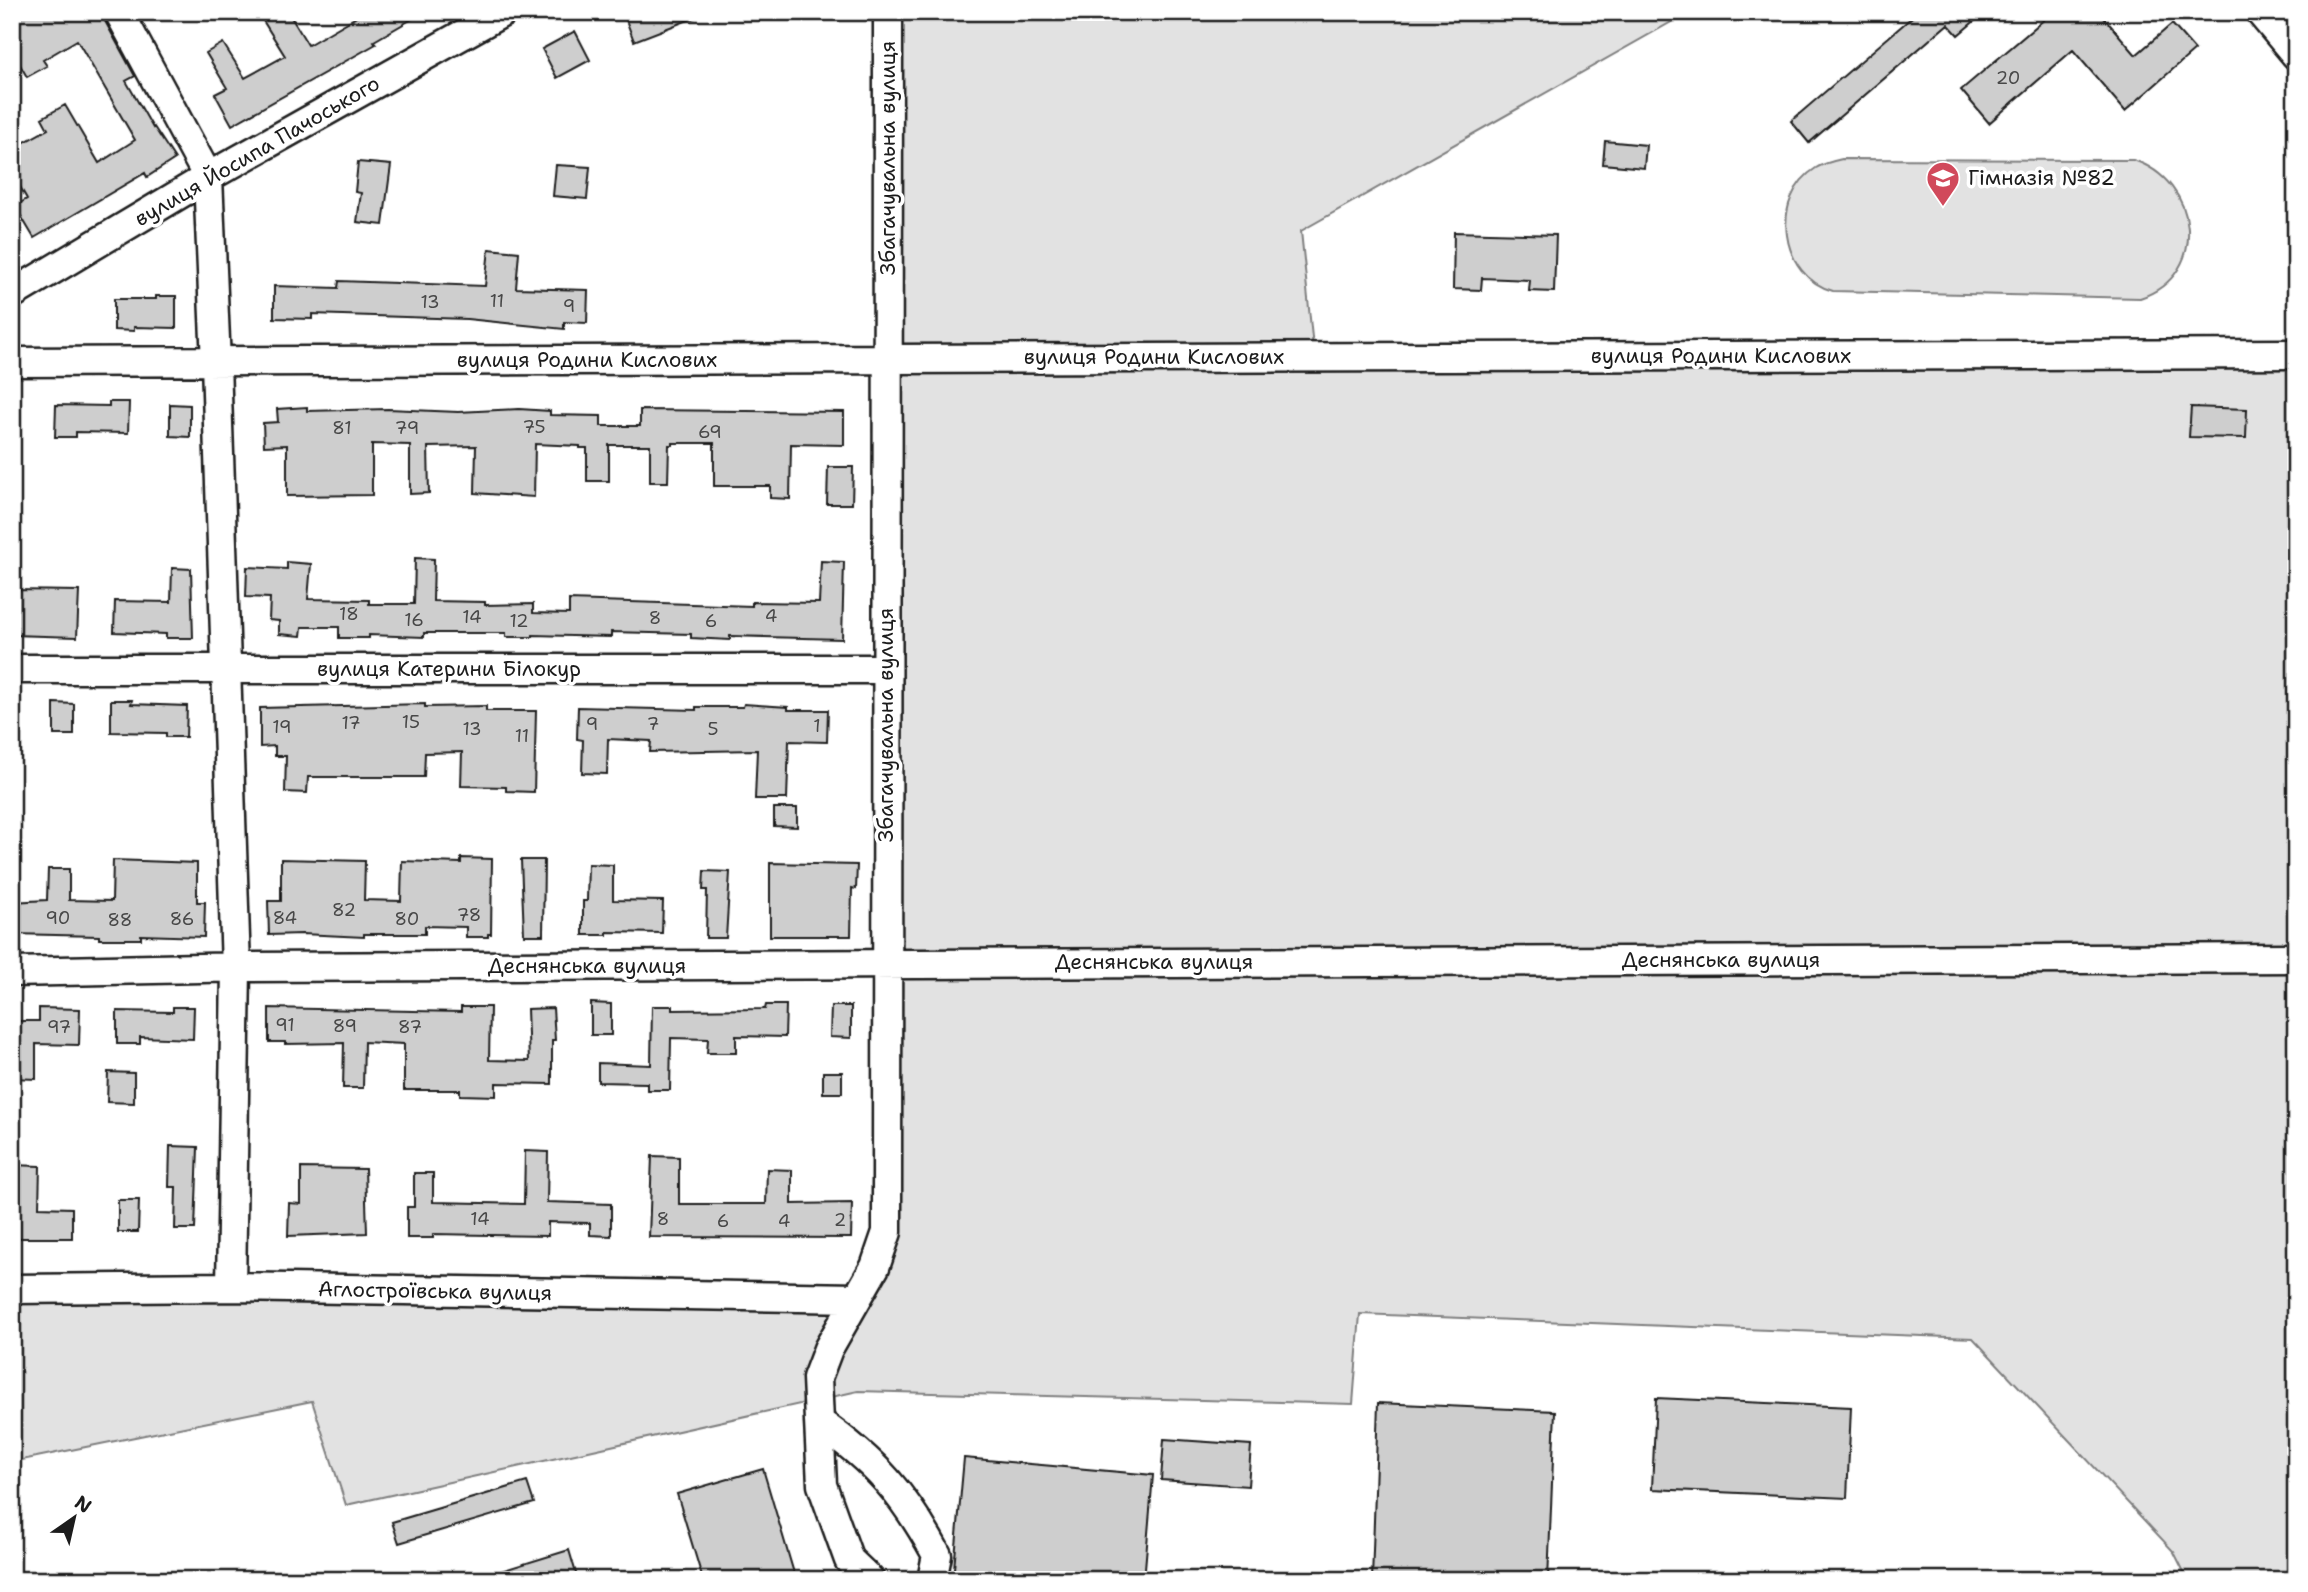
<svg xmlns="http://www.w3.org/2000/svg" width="2308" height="1592" viewBox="0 0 2308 1592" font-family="'Shantell Sans',sans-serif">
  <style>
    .green { fill: #e2e2e2; stroke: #7f7f7f; stroke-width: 2 }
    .building { fill: #cecece; stroke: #1c1c1c; stroke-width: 2 }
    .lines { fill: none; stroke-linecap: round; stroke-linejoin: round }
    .street-casing { stroke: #1c1c1c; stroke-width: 33 }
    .street { stroke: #fff; stroke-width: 28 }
    .labels { text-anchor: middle; stroke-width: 7; stroke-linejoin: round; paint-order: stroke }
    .number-label { font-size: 18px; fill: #484848 }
    .street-label { font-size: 21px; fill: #1c1c1c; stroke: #fff }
    .poi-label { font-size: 21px; fill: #1c1c1c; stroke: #fff; text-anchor: start }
  </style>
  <rect width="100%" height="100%" fill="#fff"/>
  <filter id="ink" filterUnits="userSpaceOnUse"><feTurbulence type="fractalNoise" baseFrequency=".0143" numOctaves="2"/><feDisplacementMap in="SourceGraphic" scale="14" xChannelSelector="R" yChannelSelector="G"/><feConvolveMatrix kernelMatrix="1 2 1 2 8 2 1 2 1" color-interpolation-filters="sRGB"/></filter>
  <g filter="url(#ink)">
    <path class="green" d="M888,12H1689L1301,231L1314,357L2296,354V1580H2188L2174,1552L1973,1338L1360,1314L1353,1404L858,1391L346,1505L312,1401L12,1462V1289L857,1297L875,1267Z
      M1842,159L2133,160C2199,181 2211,274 2140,298L1833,291C1780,277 1769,197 1816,168C1824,163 1833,161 1842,159Z"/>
    <path class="building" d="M12,12H100L135,76L126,81L153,128L154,127L175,159L147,177L145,173L34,238L15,206L27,199L12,173V149L48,129L42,118L65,105L99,163L135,140L77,40L43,60L47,66L27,77L12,51Z
      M274,12H288L308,45L365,12H424L374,41L376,44L232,125L215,94L227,88L206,53L223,43L245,78L285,56L262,19Z
      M623,12H704V14L634,41Z
      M1918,12H1985L1958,35L1948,24L1809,143L1791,121Z
      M2053,12H2099L2136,55L2172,24L2195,50L2125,111L2073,50L1989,123L1961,90Z
      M575,31L590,60L557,78L542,49Z
      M1605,141L1646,145L1644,168L1603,164Z
      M358,162L391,165L383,225L357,222L361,193L355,192Z
      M556,165L590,167L587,199L553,196Z
      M1454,232L1556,235L1554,292L1529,291L1530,280L1482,278L1481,290L1453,289Z
      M489,249L519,252L516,288L588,290L587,323L564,322V329L467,319L312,314V319L274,318V286L338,288L339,281L485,286Z
      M156,296H176V328L134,327V331L114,330V299H156Z
      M109,402H129L128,433L76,432V437H55L56,405L109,406Z
      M170,404L190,405V437L170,436Z
      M307,407V411L388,409L458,412L519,409L550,411V415L601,416V426H640V410L844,412V445L791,444L790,499L770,498V486H714V443H673V445H669L668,482H650V445H609V481H587V448H580V446L535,444L534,497L475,493L476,446L428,447L429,493L410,494V445L372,444V495L287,496V445L264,446L263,423L278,422L277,409Z
      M2191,407L2247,409L2246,438L2189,437Z
      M828,467H853L852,504H827Z
      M415,558L434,559L433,601L485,602V605L533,604V613L569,614V600L752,606V602L819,603L821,561L844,562L842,639L730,636V640L691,638V634L611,632V637L533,635V637H506V633H424V637L369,635V638H339V627H302L301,636L279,634V621L269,620L270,598L246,597L247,567L287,569V562L311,564L308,599L369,600V604H414Z
      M172,568L191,569L193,638H166V634L114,632L115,601L171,602Z
      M12,590L79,591L77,637L12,635Z
      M111,700H132L131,704L187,706L186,737H166V733L111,732Z
      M54,703L74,704V735H54Z
      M425,704V707L486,706V711H536L534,792L506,791V787L461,786L462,752L425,753L424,777H308L307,793L285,792L286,756H275V746L260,747V708Z
      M744,704L788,707V710H828L827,742L789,741L787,799H755L757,750L650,752L651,741L608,739L607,774L582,773L583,740L577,739L578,707L696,710V707H743Z
      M774,808H797V827L774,826Z
      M461,858L492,859L491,934H488V937H466V927L425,926V934H364V937L302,934L269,935L268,901H281V859L365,861L364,900L401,901L402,861L461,863Z
      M113,860L197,863V902H205L204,937L141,935V939H99V936L12,934V902L47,900L48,869H69V900L112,901Z
      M521,860H544L543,935H524Z
      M770,863L857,865L856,889L852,888L851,936H770Z
      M588,864L613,865V900L663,901L662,933L607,932V935H583V901H587Z
      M704,871L730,872L726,938H706L707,890H703Z
      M591,1003L611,1004V1035H591Z
      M766,1005H786L785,1037L736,1036V1053H707L708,1039L671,1038L670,1090H647V1083L598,1082V1063L651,1065L652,1006H672V1010L765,1009Z
      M831,1006H851V1038L830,1037Z
      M173,1007H194L193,1039L140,1037V1044H117V1011L173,1012Z
      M461,1007H490L489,1060L529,1061L527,1009L553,1008L555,1040H552V1084L496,1083V1096L460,1095V1090H404V1044L364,1042L363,1088H343L344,1043L285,1044V1042H269V1008L461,1012Z
      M39,1008L80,1009L79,1045L36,1044V1079L12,1078V1021H39Z
      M108,1072L134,1073V1103L107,1102Z
      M823,1072H842V1093H823Z
      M170,1146L198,1147L195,1229H175L176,1187H169Z
      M525,1151L548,1152L547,1202L611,1204V1236L590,1235V1223L548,1222V1236L433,1234V1238H407V1207H414V1173H433V1202L524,1204Z
      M652,1156L679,1157V1204H766L767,1169L792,1170V1204L852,1203L851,1238L649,1237Z
      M12,1165L40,1166L39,1207L72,1208V1238H12Z
      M301,1168L365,1169L367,1233L288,1236L289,1203L301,1204Z
      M118,1200H139L138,1232H118Z
      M1656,1398L1851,1407L1847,1498L1652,1489Z
      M1378,1403L1555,1411L1548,1580H1372Z
      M1164,1439L1251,1445L1248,1486L1161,1480Z
      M964,1458L1153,1475L1144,1580H953Z
      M763,1469L796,1580H703L677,1494Z
      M527,1482L534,1503L399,1543L392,1522Z
      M569,1550L578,1580H489L488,1575Z"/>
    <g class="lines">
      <defs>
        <path id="street" d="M119,12L208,177L216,363L236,968L231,1287
          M2260,12L2296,55
          M12,294L208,177L503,12
          M12,362L2296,354
          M12,669H886
          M12,972L248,967L2296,958
          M12,1289L231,1287L857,1298
          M819,1422C876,1462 904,1494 937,1555L932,1580
          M870,1580L849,1560L822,1485L817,1378L828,1349L875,1267L887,1232L888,12"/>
      </defs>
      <use href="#street" class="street-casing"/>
      <use href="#street" class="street"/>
    </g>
  </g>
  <defs>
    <symbol id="school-pin" viewBox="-11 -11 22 30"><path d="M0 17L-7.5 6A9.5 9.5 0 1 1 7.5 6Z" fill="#d1495b" stroke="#fff"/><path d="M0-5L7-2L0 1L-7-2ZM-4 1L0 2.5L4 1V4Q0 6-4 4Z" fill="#fff"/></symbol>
  </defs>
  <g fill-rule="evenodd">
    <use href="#school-pin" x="1924" y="159" width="38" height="52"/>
  </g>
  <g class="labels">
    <g class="number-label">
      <text x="2008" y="84">20</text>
      <text x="497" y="307">11</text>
      <text x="430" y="308">13</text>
      <text x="569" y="312">9</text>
      <text x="534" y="433">75</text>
      <text x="342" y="434">81</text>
      <text x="407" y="434">79</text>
      <text x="710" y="438">69</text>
      <text x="349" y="620">18</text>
      <text x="771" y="622">4</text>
      <text x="472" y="623">14</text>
      <text x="655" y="624">8</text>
      <text x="414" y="626">16</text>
      <text x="519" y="627">12</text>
      <text x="711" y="627">6</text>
      <text x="411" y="728">15</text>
      <text x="351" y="729">17</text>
      <text x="592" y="730">9</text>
      <text x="653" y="730">7</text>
      <text x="817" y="732">1</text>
      <text x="282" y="733">19</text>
      <text x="472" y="735">13</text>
      <text x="713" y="735">5</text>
      <text x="522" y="742">11</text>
      <text x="344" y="916">82</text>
      <text x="469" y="921">78</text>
      <text x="58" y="924">90</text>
      <text x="285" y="924">84</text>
      <text x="182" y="925">86</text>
      <text x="407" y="925">80</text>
      <text x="120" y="926">88</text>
      <text x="285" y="1031">91</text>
      <text x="345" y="1032">89</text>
      <text x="59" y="1033">97</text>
      <text x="410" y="1033">87</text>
      <text x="480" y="1225">14</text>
      <text x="663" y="1225">8</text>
      <text x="840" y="1226">2</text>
      <text x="723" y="1227">6</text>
      <text x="784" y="1227">4</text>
    </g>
    <g class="street-label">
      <text transform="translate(257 151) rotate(-30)" y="7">вулиця Йосипа Пачоського</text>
      <text transform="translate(888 158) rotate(-90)" y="7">Збагачувальна вулиця</text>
      <text x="1721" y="363">вулиця Родини Кислових</text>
      <text x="1154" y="364">вулиця Родини Кислових</text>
      <text x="587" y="367">вулиця Родини Кислових</text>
      <text x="449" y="676">вулиця Катерини Білокур</text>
      <text transform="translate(886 725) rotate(-90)" y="7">Збагачувальна вулиця</text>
      <text x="1721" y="967">Деснянська вулиця</text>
      <text x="1154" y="969">Деснянська вулиця</text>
      <text x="587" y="973">Деснянська вулиця</text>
      <text transform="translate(435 1291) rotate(1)" y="7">Аглостроївська вулиця</text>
    </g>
    <g class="poi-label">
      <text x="1968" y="185">Гімназія №82</text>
    </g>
  </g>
  <rect width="2308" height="1592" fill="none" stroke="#fff" stroke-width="42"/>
  <rect x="21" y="21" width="2266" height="1550" fill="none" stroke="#1c1c1c" stroke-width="2.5" filter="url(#ink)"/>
  <g transform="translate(74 1518) rotate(34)" stroke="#ffffff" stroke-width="5" paint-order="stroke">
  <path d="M0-5L12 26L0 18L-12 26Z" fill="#1c1c1c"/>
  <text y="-10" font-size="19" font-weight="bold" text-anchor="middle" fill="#1c1c1c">N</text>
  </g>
</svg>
